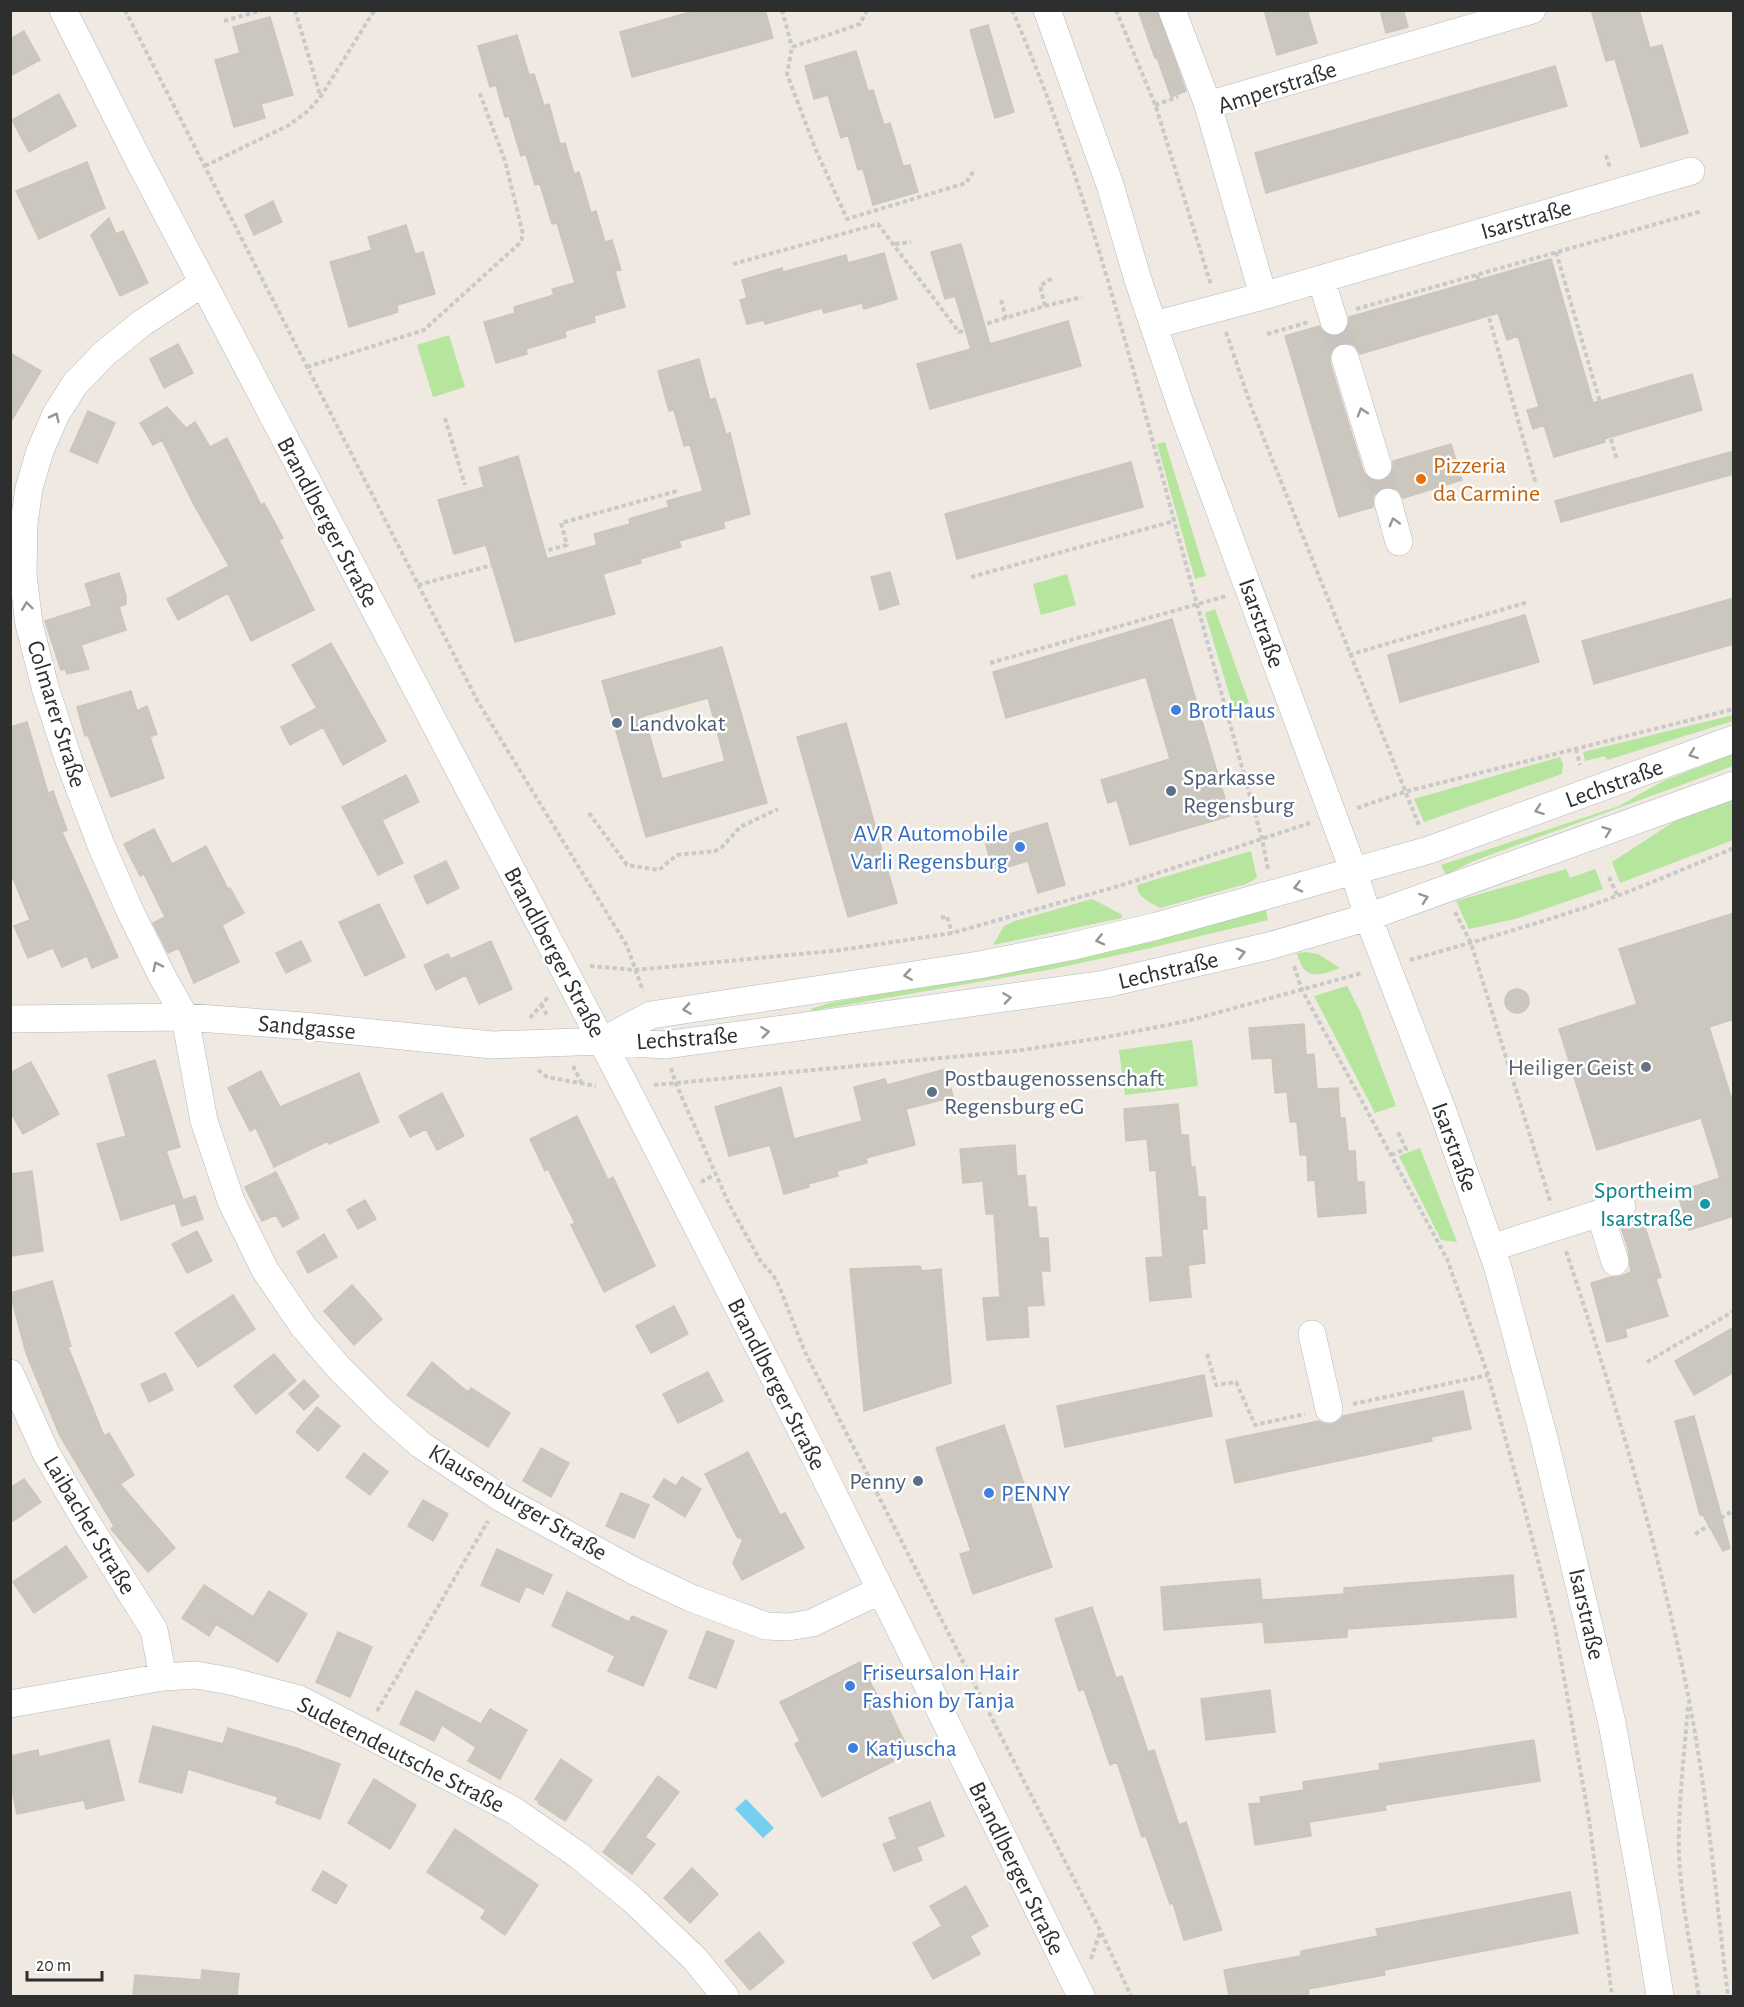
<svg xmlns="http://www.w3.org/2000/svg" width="1744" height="2007" viewBox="0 0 1744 2007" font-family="'Alegreya Sans',sans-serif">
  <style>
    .green { fill: #b6e59e }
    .water { fill: #75cff0 }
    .building { fill: #cbc7bf; stroke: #cbc5ba; stroke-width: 1.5; fill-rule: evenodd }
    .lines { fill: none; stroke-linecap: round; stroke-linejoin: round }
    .minor-tunnel { stroke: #c8c4bd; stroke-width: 27; stroke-dasharray: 27 14; stroke-linecap: butt }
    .minor-casing { stroke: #b4b7c1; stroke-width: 28 }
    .path { stroke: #c9c9c9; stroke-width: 4; stroke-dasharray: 4.5 3; stroke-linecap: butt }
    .minor { stroke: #fff; stroke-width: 27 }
    .oneway { stroke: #969696 }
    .food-dot { fill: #e8710a; stroke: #fff; stroke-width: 2 }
    .shop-dot { fill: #3f7fe0; stroke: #fff; stroke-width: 2 }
    .service-dot { fill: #5c6f8a; stroke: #fff; stroke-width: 2 }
    .worship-dot { fill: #6b7280; stroke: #fff; stroke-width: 2 }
    .culture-dot { fill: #0f9aa8; stroke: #fff; stroke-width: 2 }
    .labels { text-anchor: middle; stroke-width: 5; stroke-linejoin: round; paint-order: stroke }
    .street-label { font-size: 24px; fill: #2e2e2e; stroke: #fff }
    .food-label { font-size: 24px; fill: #c56008; stroke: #fff; text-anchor: start }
    .shop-label { font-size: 24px; fill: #366cbe; stroke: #fff; text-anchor: start }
    .service-label { font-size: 24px; fill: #4e5e75; stroke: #fff; text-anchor: start }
    .worship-label { font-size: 24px; fill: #5b616d; stroke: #fff; text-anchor: end }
    .culture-label { font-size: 24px; fill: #0d838f; stroke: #fff; text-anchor: end }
  </style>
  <rect width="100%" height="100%" fill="#efe9e1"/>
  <path class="green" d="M449,335L465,387L433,397L417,345Z
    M1165,442L1206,576L1195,579L1157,444Z
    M1067,574L1076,605L1041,615L1033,584Z
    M1215,609L1249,703L1233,707L1205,613Z
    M1733,715V721L1607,760L1605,756L1585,761L1583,752Z
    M1733,754V766L1471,862L1446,875L1441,865L1619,806L1663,781Z
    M1560,757L1563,764L1562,774L1424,822L1414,799Z
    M1733,797V840L1620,883L1612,862L1678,819Z
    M1251,851L1257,878L1246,884L1160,908C1151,902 1137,898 1137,885Z
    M1566,869L1570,878L1595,869L1603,889L1515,919L1469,929L1456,901Z
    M1092,899L1121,914L1122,918L993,945L1004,926L1015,921Z
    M1266,910L1268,920L1146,949L1048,970L811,1011V1009L829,1003L977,977L1143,943Z
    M1307,952L1318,954L1340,968C1318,976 1304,981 1297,953Z
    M1347,986L1360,1011L1396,1106L1375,1113L1314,996Z
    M1192,1040L1198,1086L1125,1095L1119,1050Z
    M1420,1148L1457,1242L1441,1240L1399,1156Z"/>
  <path class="water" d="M746,1799L774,1828L763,1838L735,1809Z"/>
  <path class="building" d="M697,10H765L773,38L632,77L620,32Z
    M1138,10H1157L1186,91L1171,97L1157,58L1164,55L1155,58Z
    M1264,10H1307L1317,43L1277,55Z
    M1380,10H1403L1408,27L1386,33Z
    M1591,10H1639L1650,48L1662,45L1688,133L1641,147L1615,59L1606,61Z
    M270,17L293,95L261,104L265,118L234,127L215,60L240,53L233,27Z
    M988,25L1014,112L995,118L970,30Z
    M24,31L40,60L10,76V39Z
    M517,35L529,75L534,74L544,106L549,104L560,144L565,143L574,174L579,172L591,213L596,211L605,242L612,240L621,270L615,271L625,307L594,316L595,322L565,331L566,337L526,349L527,354L496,363L484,322L515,313L514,307L554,295L552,289L575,283L557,223L552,224L540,184L535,185L526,154L521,156L509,116L505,117L496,85L490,87L478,46Z
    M856,51L868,91L873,90L884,125L890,123L903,166L910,165L918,192L873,205L863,169L858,170L848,135L841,138L828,95L814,99L805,66Z
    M1555,66L1567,106L1266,193L1255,153Z
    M59,94L76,126L29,152L12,120Z
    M87,162L105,208L39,239L16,191Z
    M273,201L282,222L254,235L245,215Z
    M109,218L116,234L123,231L148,283L120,296L91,235Z
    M406,225L415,254L423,252L435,294L397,305L398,312L349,327L330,262L372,250L368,237Z
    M961,244L990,344L1068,321L1081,366L930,409L917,364L971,349L955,296L945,299L931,252Z
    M884,253L897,299L864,309L862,303L824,313L822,308L765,324L764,320L747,324L740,300L747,298L742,280L782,268L783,272L846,255L848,263Z
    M1551,259L1593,403L1692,374L1702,410L1604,439L1605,442L1554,457L1544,425L1533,429L1527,410L1539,407L1518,336L1507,340L1498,313L1360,354L1355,346L1349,343H1341L1333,348L1330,355V363L1363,471L1367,477L1374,481H1383L1389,477L1393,470V461L1451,444L1462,480L1403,498L1399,491L1393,487H1383L1376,491L1373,497V507L1339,517L1285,336L1319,326L1324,333L1331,336H1338L1346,331L1349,325V317Z
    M178,344L193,373L164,388L150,359Z
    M10,353L41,371L10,423Z
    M699,359L710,400L715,398L726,434L730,433L750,514L723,522L725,528L679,541L681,547L640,559L641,563L603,574L615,614L515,642L486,545L454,554L438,500L484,487L479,468L518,456L547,559L597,545L594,534L630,524L629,519L669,507L667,501L703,491L690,445L684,446L674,410L669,411L658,371Z
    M167,407L186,428L195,422L210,447L227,438L261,505L264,503L283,538L279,540L314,610L251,641L228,593L178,620L167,599L229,566L193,503L162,440L153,445L140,423Z
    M88,411L115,423L97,463L70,451Z
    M1734,451V474L1561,522L1555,501Z
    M1131,462L1143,507L957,559L945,514Z
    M890,572L899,604L880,610L871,577Z
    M119,573L126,596V604L119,607L126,630L81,645L89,669L67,674L65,669L61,670L45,621L92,606L85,584Z
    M1734,598V644L1594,684L1582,641Z
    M1525,615L1539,662L1400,702L1388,655Z
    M1172,619L1230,816L1130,845L1117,800L1108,803L1101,780L1170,759L1146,677L1006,718L993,672Z
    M331,643L386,741L343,765L323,727L290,745L281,727L317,708L292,665Z
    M722,647L767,803L646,837L602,681ZM708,698L725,761L662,779L644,716Z
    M131,691L137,711L147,706L157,734L150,737L164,778L111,797L88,735L85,736L77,707Z
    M27,722L48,793L53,791L67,830L62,832L118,957L92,968L87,956L62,967L53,948L28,958L14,926L30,920L10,871V727Z
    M846,723L897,903L848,917L797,737Z
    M406,775L419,802L382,820L403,863L378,875L342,807Z
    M1047,823L1065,885L1038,893L1028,861L993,871L985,841Z
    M154,829L172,864L206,846L228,889L230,888L244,913L222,925L239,962L194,983L179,948L168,953L153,923L165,917L144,874L140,876L124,844Z
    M446,861L459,888L427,904L414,876Z
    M379,904L405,957L365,976L339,922Z
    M1734,913V1019L1709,1027L1734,1106V1216L1689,1230L1677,1192L1720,1178L1701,1118L1597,1150L1559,1029L1637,1004L1619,949Z
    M301,941L311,961L286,973L276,953Z
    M491,941L512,989L479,1004L466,975L436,990L424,965L448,954L451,959Z
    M1505 1001a12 12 0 1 1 24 0a12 12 0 1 1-24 0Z
    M1304,1024L1306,1055L1314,1054L1317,1089L1338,1088L1340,1118H1345L1348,1151H1355L1357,1182H1364L1366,1213L1318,1217L1315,1180L1308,1181L1307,1155H1300L1297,1122H1290L1287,1092L1275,1093L1272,1058L1252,1059L1249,1028Z
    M155,1060L180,1147L166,1151L183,1200L195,1196L203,1219L182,1226L175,1203L121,1220L97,1144L126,1136L108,1075Z
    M31,1062L59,1114L23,1134L10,1111V1073Z
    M946,1069L953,1097L906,1109L915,1145L866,1158L867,1163L837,1171L838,1176L808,1184L809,1187L784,1194L770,1145L729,1156L715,1107L781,1087L794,1139L862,1121L854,1087L885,1079L887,1085Z
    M261,1071L280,1107L359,1073L379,1122L329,1144L328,1141L274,1167L256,1128L250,1131L228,1088Z
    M442,1093L464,1136L437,1150L426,1129L410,1137L399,1116Z
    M1178,1104L1181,1135H1188L1191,1167H1195L1198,1197H1205L1207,1229H1202L1205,1263L1188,1265L1191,1297L1150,1301L1146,1258L1163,1257L1156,1170L1150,1171L1147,1139L1126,1141L1124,1109Z
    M577,1116L608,1180L613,1177L655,1266L604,1292L571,1225L575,1223L548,1169L545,1171L530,1139Z
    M1015,1145L1017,1176L1025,1175L1028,1207H1036L1039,1238H1048L1050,1271H1041L1044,1305L1027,1306L1029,1337L987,1340L983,1298L1000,1297L994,1214H986L983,1181L963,1183L960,1149Z
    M32,1171L43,1251L11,1256V1174Z
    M276,1172L299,1218L283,1227L276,1215L262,1221L245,1187Z
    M365,1200L376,1219L358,1229L347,1210Z
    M1642,1218L1661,1277L1656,1279L1668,1316L1625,1329L1627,1337L1607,1342L1591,1283L1611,1277H1619L1631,1272L1628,1248L1620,1224Z
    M197,1231L212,1261L187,1273L172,1244Z
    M324,1234L337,1257L308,1273L297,1252Z
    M920,1266L922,1271L941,1269L951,1383L864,1411L850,1269Z
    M52,1281L71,1346L68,1347L104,1436L109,1433L134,1475L120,1484L175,1548L148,1572L111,1529L114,1526L60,1436L26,1353L10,1293Z
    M352,1285L382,1319L354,1345L324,1311Z
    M233,1295L255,1329L198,1367L175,1333Z
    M674,1306L688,1334L651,1353L636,1326Z
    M1734,1327V1372L1694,1395L1675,1361Z
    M274,1354L296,1381L256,1414L234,1386Z
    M432,1362L468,1392L471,1388L510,1413L488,1447L407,1395Z
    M708,1372L723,1401L678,1423L663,1394Z
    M165,1373L173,1390L149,1402L141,1384Z
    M1204,1375L1212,1416L1065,1447L1057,1406Z
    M304,1380L319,1396L304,1410L289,1394Z
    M1463,1391L1471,1429L1431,1437L1432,1441L1235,1483L1226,1440L1319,1421L1325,1424H1332L1339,1421L1343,1416Z
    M317,1407L340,1426L318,1451L296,1432Z
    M1694,1416L1730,1548L1723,1551L1703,1515H1700L1675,1421Z
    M1004,1425L1052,1567L973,1594L960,1554L971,1551L936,1448Z
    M541,1448L569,1463L551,1497L523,1481Z
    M748,1452L780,1515L785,1513L804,1548L742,1580L733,1563L743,1539L737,1537L705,1474Z
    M364,1453L388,1472L370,1495L346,1477Z
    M682,1477L701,1489L685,1517L653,1497L664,1479L676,1486Z
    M24,1479L41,1502L10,1523V1488Z
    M621,1493L649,1505L634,1538L606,1526Z
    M423,1500L448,1514L433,1541L408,1526Z
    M66,1546L87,1577L34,1613L13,1582Z
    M497,1549L552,1575L543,1594L526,1586L519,1602L481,1585Z
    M1513,1575L1516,1617L1347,1629V1637L1265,1643L1263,1622L1164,1630L1161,1587L1260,1579L1262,1600L1344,1594V1588Z
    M204,1585L253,1617L269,1591L307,1614L278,1662L216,1624L209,1636L182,1618Z
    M567,1592L629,1622L632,1616L667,1631L643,1686L608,1671L615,1656L552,1626Z
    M1092,1607L1116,1678L1122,1676L1148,1752L1154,1750L1179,1825L1186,1822L1222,1930L1184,1940L1173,1903L1170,1904L1146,1836L1142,1837L1117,1762L1110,1765L1084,1689L1079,1691L1055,1619Z
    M707,1631L734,1641L716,1688L689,1678Z
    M338,1632L372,1647L350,1697L316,1682Z
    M860,1662L880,1701L884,1699L910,1753L822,1797L795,1744L800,1741L780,1702Z
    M1270,1690L1275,1732L1206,1740L1201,1699Z
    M416,1691L481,1724L490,1709L527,1730L500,1779L468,1761L476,1747L442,1725L434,1741L400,1724Z
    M153,1726L223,1744L228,1728L296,1748L340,1764L320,1819L276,1803L278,1797L188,1769L182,1793L139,1782Z
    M109,1740L124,1800L86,1809L84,1800L17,1814L10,1780V1756L38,1750L39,1757Z
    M1534,1740L1540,1781L1385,1805L1386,1810L1309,1822L1311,1836L1255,1845L1249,1804L1261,1803L1260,1797L1304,1790L1303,1782L1380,1770L1379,1764Z
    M561,1759L592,1780L565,1821L538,1803L539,1801L535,1799Z
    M658,1776L679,1792L645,1837L655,1844L632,1874L603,1852Z
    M374,1779L416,1805L390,1849L348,1823Z
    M930,1802L944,1836L917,1847L922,1860L894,1871L883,1844L897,1839L889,1818Z
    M455,1829L538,1885L505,1935L481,1918L486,1910L427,1872Z
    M692,1868L718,1894L690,1923L664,1898Z
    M323,1871L347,1885L336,1904L312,1890Z
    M966,1886L988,1926L970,1936L980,1954L933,1979L913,1943L942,1926L930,1906Z
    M1570,1892L1578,1933L1384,1970L1385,1975L1308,1989L1309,1994L1296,1996H1229L1224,1970L1301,1956V1951L1378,1936L1376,1929Z
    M759,1932L784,1962L750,1990L725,1961Z
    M202,1970L239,1974L237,1996H133L135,1975L201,1980Z"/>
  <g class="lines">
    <path class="minor-tunnel" d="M1334,321L1345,358
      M1378,466L1388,502"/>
    <defs>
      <path id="minor" d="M63,10L138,159L632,1099L818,1463L1081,1996
        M1047,10L1110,185L1138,280L1183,412L1354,872L1368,917L1442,1109L1498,1268L1544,1438L1612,1723L1645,1903L1660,1996
        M1172,10L1208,105L1263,295
        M1208,105L1532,10
        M1321,279L1334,321
        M203,283L142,323L104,354L75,384L56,414L40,451L29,488L24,523L23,575L29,624L45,687L69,761L101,845L129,909L161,974L185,1017L204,1121L231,1201L265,1270L303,1326L339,1368L380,1409L421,1445L501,1498L634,1571L691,1598L766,1626L788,1627L812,1623L879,1591
        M1154,325L1256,298L1691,171
        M1345,358L1378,466
        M1388,502L1399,542
        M10,1019L185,1017L304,1026L492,1045L602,1041L664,1045L806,1026L1105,984L1269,946L1368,917L1734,785
        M602,1041L651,1015L979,965L1069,947L1157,926L1429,850L1734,739
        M1600,1213L1615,1262
        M1491,1248L1622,1206
        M1312,1334L1329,1409
        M10,1373L46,1453L84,1518L154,1630L163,1677
        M10,1704L163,1677L196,1675L230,1681L299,1699L513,1810L578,1855L632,1899L695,1959L725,1996"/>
    </defs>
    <use href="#minor" class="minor-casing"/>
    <path class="path" d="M125,10L478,702L627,946L643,991
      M295,10L320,95
      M782,10L792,47
      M867,10L860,24L792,47L787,74L815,148L847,219L966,183L975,169
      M1012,10C1077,159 1119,316 1161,472C1194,595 1228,717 1262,839L1268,869
      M1116,10L1156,107L1211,285
      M224,21L263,10
      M1155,105L1178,97
      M1606,155L1610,168
      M205,166L289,125L308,111L321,96L374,11
      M895,244L911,242
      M1556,252L1617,460
      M733,264L878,224L959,332L1045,306L1082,297
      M1477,275L1536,484
      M1001,300L1006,318
      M1045,306L1040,286L1054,277
      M1356,309L1702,211
      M1226,332L1252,409L1420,828
      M1267,334L1309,322
      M307,367L424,330L521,242L523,234L505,161L479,91
      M445,418L465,485
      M971,577L1174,521
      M418,585L567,545L561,523L677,491
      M1349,655L1528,602
      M990,663L1226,596
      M1576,749L1580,765
      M1357,808L1404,792L1734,709
      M589,813L627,865L659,870L677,855L715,851L722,847L740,827L778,809
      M1609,877L1617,895
      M1455,912L1471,943L1551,1204
      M941,918L947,916L952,933
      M1410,960C1470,943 1530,926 1589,906C1638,889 1686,868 1734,848
      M590,966L635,970L841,950L952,933L1119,886L1310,823
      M1294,966L1302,990L1447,1259L1488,1375L1520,1491L1555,1627L1589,1819L1612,1996
      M541,1004L548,1017
      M530,1018L549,996
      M573,1066L582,1084
      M671,1068L676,1084L729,1204L761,1262L773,1275L779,1286L805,1352L1101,1932L1131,1996
      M538,1070L547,1077L596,1086
      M654,1085L1015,1051L1107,1037L1187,1021L1362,973
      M1391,1155L1406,1149L1398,1132
      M701,1182L716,1174
      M1566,1251C1615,1399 1659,1548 1689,1700C1708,1798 1716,1898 1728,1996
      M1207,1354L1216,1385L1236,1382L1255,1425L1305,1414
      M1647,1362L1734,1311
      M1353,1404L1488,1375
      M1695,1534L1734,1510
      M1688,1707C1684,1756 1678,1805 1679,1854C1681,1902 1691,1949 1699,1996
      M377,1711L488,1521
      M1732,1722L1734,1721
      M1091,1959L1100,1932"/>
    <use href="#minor" class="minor"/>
  </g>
  <defs><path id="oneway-chevron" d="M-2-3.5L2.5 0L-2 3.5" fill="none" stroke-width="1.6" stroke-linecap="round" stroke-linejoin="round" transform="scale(1.5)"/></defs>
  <g class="oneway">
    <use href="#oneway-chevron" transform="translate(1362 412) rotate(-107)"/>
    <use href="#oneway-chevron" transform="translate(55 417) rotate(-64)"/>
    <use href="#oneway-chevron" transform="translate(1394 522) rotate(-105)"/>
    <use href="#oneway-chevron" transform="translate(27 606) rotate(-97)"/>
    <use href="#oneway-chevron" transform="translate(1693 754) rotate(160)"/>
    <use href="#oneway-chevron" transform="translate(1539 810) rotate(160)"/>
    <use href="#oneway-chevron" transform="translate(1607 831) rotate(-20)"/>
    <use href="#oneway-chevron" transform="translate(1298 887) rotate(165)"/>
    <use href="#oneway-chevron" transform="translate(1424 898) rotate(-19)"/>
    <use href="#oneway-chevron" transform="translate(1100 940) rotate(167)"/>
    <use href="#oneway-chevron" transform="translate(1241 953) rotate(-14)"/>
    <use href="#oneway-chevron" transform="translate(157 966) rotate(-116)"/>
    <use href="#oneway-chevron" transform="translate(908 975) rotate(171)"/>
    <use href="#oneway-chevron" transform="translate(1007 998) rotate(-8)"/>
    <use href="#oneway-chevron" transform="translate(687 1009) rotate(171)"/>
    <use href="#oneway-chevron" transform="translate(765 1032) rotate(-7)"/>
  </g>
  <circle class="food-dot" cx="1421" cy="479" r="6"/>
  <g class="shop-dot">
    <circle cx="1176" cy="710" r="6"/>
    <circle cx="1020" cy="847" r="6"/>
    <circle cx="989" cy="1493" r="6"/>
    <circle cx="850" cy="1686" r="6"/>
    <circle cx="853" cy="1748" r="6"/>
  </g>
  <g class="service-dot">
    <circle cx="617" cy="723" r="6"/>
    <circle cx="1171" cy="791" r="6"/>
    <circle cx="932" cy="1092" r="6"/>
    <circle cx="918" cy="1481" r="6"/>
  </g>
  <circle class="worship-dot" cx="1646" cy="1067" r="6"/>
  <circle class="culture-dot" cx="1705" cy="1204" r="6"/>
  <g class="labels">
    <g class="street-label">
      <text transform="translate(1277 87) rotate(-18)" y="8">Amperstraße</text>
      <text transform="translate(1526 219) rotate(-16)" y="8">Isarstraße</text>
      <text transform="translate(328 522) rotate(62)" y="8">Brandlberger Straße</text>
      <text transform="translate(1262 623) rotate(70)" y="8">Isarstraße</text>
      <text transform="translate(57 714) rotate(73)" y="8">Colmarer Straße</text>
      <text transform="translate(1614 783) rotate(-20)" y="8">Lechstraße</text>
      <text transform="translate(555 952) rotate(62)" y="8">Brandlberger Straße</text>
      <text transform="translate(1168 970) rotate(-13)" y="8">Lechstraße</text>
      <text transform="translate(307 1027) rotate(5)" y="8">Sandgasse</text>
      <text transform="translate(687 1038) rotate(-4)" y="8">Lechstraße</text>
      <text transform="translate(1455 1147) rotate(70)" y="8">Isarstraße</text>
      <text transform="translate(777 1384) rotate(63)" y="8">Brandlberger Straße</text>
      <text transform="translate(518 1502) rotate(31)" y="8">Klausenburger Straße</text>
      <text transform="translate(90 1525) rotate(59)" y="8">Laibacher Straße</text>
      <text transform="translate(1587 1614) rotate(77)" y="8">Isarstraße</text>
      <text transform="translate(401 1754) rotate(27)" y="8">Sudetendeutsche Straße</text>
      <text transform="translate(1017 1868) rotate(64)" y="8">Brandlberger Straße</text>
    </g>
    <g class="food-label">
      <text x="1433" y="473">Pizzeria<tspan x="1433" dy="28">da Carmine</tspan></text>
    </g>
    <g class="shop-label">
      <text x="1188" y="718">BrotHaus</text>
      <text x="1008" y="841" text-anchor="end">AVR Automobile<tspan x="1008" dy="28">Varli Regensburg</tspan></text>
      <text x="1001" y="1501">PENNY</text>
      <text x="862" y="1680">Friseursalon Hair<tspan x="862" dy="28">Fashion by Tanja</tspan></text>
      <text x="865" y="1756">Katjuscha</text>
    </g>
    <g class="service-label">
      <text x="629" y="731">Landvokat</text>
      <text x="1183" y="785">Sparkasse<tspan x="1183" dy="28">Regensburg</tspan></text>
      <text x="944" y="1086">Postbaugenossenschaft<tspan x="944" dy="28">Regensburg eG</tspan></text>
      <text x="906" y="1489" text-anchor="end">Penny</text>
    </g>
    <g class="worship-label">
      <text x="1634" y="1075">Heiliger Geist</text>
    </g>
    <g class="culture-label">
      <text x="1693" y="1198">Sportheim<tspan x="1693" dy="28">Isarstraße</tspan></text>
    </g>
  </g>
  <rect width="1744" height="2007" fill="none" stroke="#2e2e2e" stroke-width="24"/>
  <path d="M27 1971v9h75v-9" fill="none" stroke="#2e2e2e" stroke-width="3"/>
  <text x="36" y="1971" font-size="18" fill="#2e2e2e" stroke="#ffffff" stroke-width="4.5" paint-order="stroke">20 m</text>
</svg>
